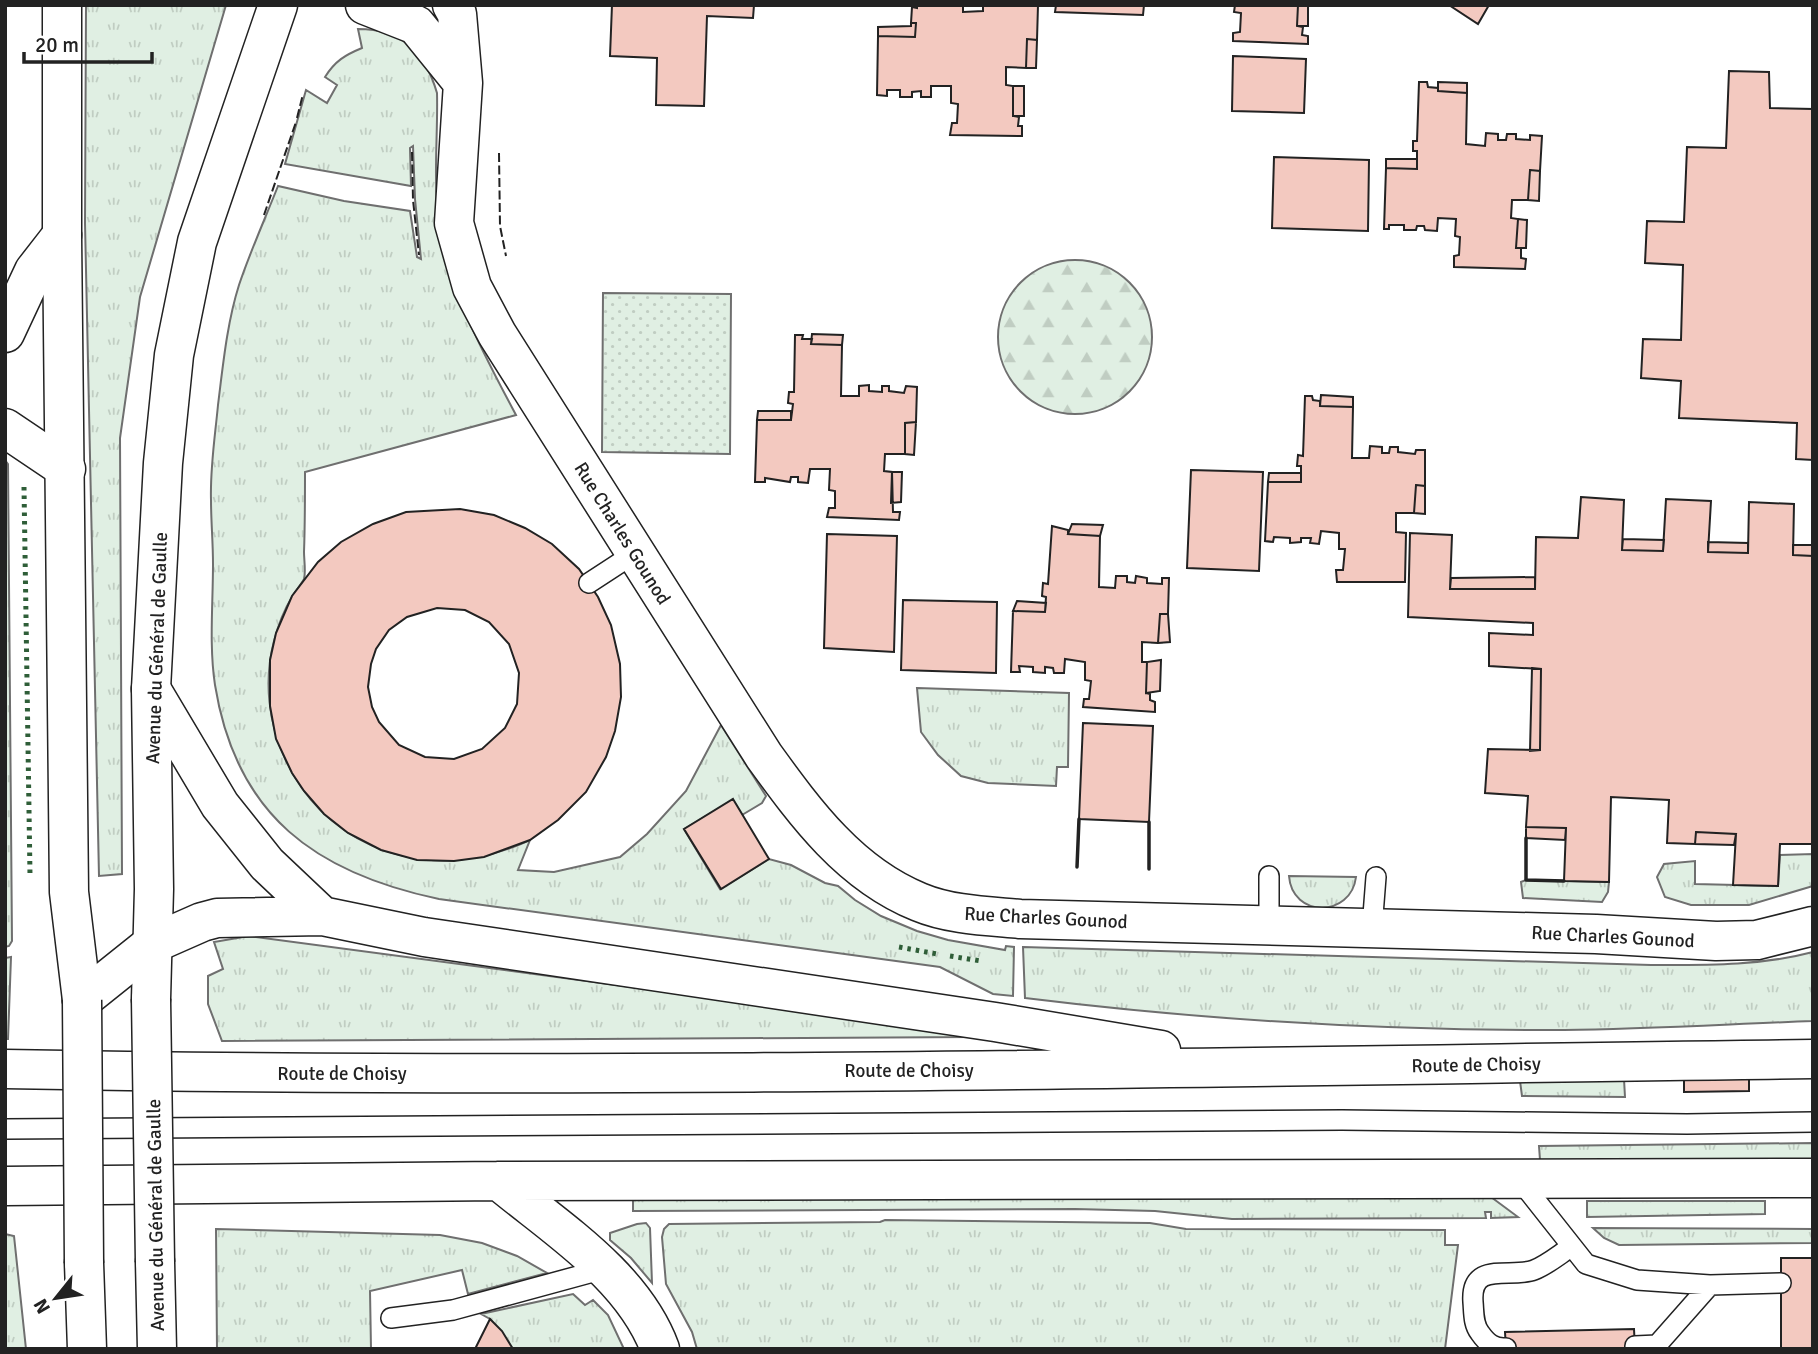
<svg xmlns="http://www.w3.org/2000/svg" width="1818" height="1354" viewBox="0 0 1818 1354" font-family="Signika,sans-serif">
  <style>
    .grass { fill: url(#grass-tufts); stroke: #6f6f6f; stroke-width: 2 }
    .forest { fill: url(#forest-firs); stroke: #6f6f6f; stroke-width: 2 }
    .park { fill: url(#park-dots); stroke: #6f6f6f; stroke-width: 2 }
    .building { fill: #f3c9c0; stroke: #222; stroke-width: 2; fill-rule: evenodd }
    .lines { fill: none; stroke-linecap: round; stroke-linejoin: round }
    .lane-casing { stroke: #222; stroke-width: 22 }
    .street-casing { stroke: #222; stroke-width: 41 }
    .secondary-casing { stroke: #222; stroke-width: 41 }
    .primary-casing { stroke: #222; stroke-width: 41 }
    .lane { stroke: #fff; stroke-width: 19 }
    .street { stroke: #fff; stroke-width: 38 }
    .secondary { stroke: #fff; stroke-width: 38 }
    .primary { stroke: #fff; stroke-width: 38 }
    .secondary-bridge-casing { stroke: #222; stroke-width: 41; stroke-linecap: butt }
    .secondary-bridge { stroke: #fff; stroke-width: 38 }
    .hedge { stroke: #2f5e38; stroke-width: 5; stroke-dasharray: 3.5 5; stroke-linecap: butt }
    .fence { stroke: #222; stroke-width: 2; stroke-dasharray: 9 3.5; stroke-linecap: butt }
    .wall { stroke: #222; stroke-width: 3.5 }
    .labels { text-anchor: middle; stroke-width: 5; stroke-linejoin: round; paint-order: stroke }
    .street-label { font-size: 19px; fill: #222; stroke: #fff }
  </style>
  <defs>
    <pattern id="grass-tufts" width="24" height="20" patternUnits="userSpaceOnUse" patternTransform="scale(1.75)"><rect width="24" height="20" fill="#e0efe3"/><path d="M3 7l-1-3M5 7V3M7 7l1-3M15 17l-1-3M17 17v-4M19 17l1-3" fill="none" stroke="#c0cdc2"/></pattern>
    <pattern id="forest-firs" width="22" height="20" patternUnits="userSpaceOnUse" patternTransform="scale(1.75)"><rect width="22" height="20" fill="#e0efe3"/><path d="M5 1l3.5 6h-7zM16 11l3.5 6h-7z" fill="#c0cdc2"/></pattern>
    <pattern id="park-dots" width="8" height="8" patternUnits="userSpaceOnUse" patternTransform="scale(1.75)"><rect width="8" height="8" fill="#e0efe3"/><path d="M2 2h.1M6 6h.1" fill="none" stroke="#c0cdc2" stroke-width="1.8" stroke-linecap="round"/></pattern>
  </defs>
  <rect width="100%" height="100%" fill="#fff"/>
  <path class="grass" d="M86,5H226L140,297L120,438L122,874L99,876L85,223Z
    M358,29C402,29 425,52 437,93C438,130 434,169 437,206C444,282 481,349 516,415L305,472C305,499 305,526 304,552C304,560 306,572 304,579C301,585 295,591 292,597C284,610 278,626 274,641C253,721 294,811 371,845C424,868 478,864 530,840L518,870L554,872L620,857L647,834L686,791L721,725L766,796L762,803L742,815L733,800L684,829L720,889L769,859L791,865L825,883L838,886L855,900L881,916L917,931L948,940L1005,950L1006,946L1014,947L1013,996L993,994L940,967L439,899C316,873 236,816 215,685C209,646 213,604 213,564C213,542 211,521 211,500C210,468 215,437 218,405C223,365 227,323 239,285C250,252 265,219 278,186L344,201L410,211L417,257L421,259L415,199L413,146L410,148L411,186L285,164L306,90L327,103L337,85L325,77C335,61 345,55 362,48Z
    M5,460L8,464L12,941L9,946L5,947Z
    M917,688L1069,693L1068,767H1057L1056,786L988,783L961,776L938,755L921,732Z
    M1813,854V886L1749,905H1691L1665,897L1657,877L1664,864L1695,861V884L1778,886L1780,855Z
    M1289,876L1356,877C1351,918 1292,918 1289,876Z
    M1526,880L1609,882L1608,892L1602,902L1523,898L1521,882Z
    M249,936L646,989L974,1037L222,1041L208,1004V976L223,969L214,942Z
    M1023,947L1651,965C1706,965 1760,966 1813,952V1021C1730,1024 1647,1029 1564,1030C1383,1031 1204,1020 1025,998Z
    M11,957L8,1039H5V958Z
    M1624,1079L1625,1097L1522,1096L1520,1081Z
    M1813,1143V1160H1540L1539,1146Z
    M1491,1197L1518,1217L1491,1218V1212H1485L1486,1218L1232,1219L1155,1211L1075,1209L633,1211V1199Z
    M1587,1201H1765V1214L1587,1217Z
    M885,1220L1150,1223L1186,1229L1445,1230V1245H1458L1445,1349H697L692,1332L666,1284L662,1237L664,1229L669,1224L880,1222Z
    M646,1223L650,1228L652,1283L631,1258L610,1240V1233L637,1224Z
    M1593,1228L1813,1229V1243L1619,1245L1604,1238Z
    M216,1229L440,1235L482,1243L517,1256L547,1273L468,1294L462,1270L370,1291L371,1349H217Z
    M5,1234L14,1236L26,1349H5Z
    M573,1294L585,1305L593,1300L608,1315L624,1349H513L490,1319L481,1314Z"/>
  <path class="forest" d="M998 337a77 77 0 1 1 154 0a77 77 0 1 1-154 0Z"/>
  <path class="park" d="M603,293L731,294L730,454L602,452Z"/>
  <path class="building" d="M612,5H754L753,18L707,16L704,106L656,105L657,58L610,56Z
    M917,5H963V12L983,11V5H1038L1037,40L1027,39L1026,68L1006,67V85L1013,86V116L1019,117L1018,126H1022V136L950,135L952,123H957L958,104L951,103V86H931V97H921V91L912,92V97H900V90H887V96L877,95L878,36L915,37L916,23H911L912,7L917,8Z
    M1056,5H1144L1143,15L1055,12Z
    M1235,5H1298L1297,26L1303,27L1302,35L1308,36V44L1233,41V33L1240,32L1241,13L1234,12Z
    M1298,5H1308V26H1297Z
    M1449,5H1489L1478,24Z
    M911,23H916L915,37L878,36V27L911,26Z
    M1027,39L1037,40L1036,68H1026Z
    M1233,56L1306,59L1304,113L1232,111Z
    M1729,71L1769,72L1770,108L1813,109V460L1796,459L1797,423L1679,418L1681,381L1641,378L1643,339L1681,340L1683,265L1645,263L1647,221L1684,222L1687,147L1726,148Z
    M1419,82H1427L1428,87L1438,88V91L1467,93L1466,144L1485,146L1486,133L1498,134V140H1506L1507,134H1516V139L1530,140V135L1542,136L1540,171L1530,170L1528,200H1512L1511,218L1518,219L1516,248H1521V258L1526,259L1525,269L1454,267V256L1459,255L1460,237L1455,236L1456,219L1438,218L1437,231L1425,230L1424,226H1417L1416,230H1404V225H1389V229H1384L1386,168L1417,169V151H1413V141H1417Z
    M1438,82L1467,83V93L1438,91Z
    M1013,86H1024V116H1013Z
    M1274,157L1369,160L1368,231L1272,228Z
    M1386,159H1417V169L1386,168Z
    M1530,170L1540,171L1539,201L1528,200Z
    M1518,219L1527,220L1526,248H1516Z
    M812,334L843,335L842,345L811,344Z
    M795,335H803L802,339H812L811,344L842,345L841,396H859V386L869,385V391L882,392V386H889V391L904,393L906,386L917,387L916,422L905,423V454H885L884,471L892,472L893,512H900L899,520L827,517L829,508H835V491L829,490L830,469H810L808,483L798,482V477H791L790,482L765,478V482H755L757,420H791L793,404L788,403L789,392H794Z
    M1321,395L1353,397V407L1320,406Z
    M1305,396H1312L1313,400L1320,401V406L1353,407L1352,458H1369L1370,446L1382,447V453H1389L1390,447H1398V452L1415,454L1416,450H1425V486L1416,485L1414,513H1396V532L1406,533L1405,582H1337L1336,570H1343L1345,549H1339V533L1321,531L1319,544L1310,543L1311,538H1301V542L1290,543V538L1274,537L1273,542L1265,541L1268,482H1301V466H1297L1298,455L1303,456Z
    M758,411H791V420H757Z
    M916,422L914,455L905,454V423Z
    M1191,470L1263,472L1259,571L1187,568Z
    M892,472H902L901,502L891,503Z
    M1269,473H1301V482H1268Z
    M1416,485L1425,486V514L1414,513Z
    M1581,497L1624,500L1622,550L1663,551L1666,499L1711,501L1708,552L1748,553L1749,502L1794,504L1793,555L1813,556V837L1812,844H1780L1778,886L1733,885L1736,834L1696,832L1695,844L1667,843L1669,800L1611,797L1609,882L1564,881L1566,828L1526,827L1528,796L1485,793L1488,749L1540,750L1541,669L1489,666V633L1533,635V623L1408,617L1410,533L1452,535L1450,589H1535L1536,537L1578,538Z
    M460,509L494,515L525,528L552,544L579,569L598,597L611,625L620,664L621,697L615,731L606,757L586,792L558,820L530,840L484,857L454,861L417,860L381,850L348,833L324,814L304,791L292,773L276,739L270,706V660L276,633L292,596L318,562L341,542L373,524L406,512ZM437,608L465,610L489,622L509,644L519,673L517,704L505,728L482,749L454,759L425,757L399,745L379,722L372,707L368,687L371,664L376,649L389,630L407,617Z
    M1072,524L1103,525L1100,536L1068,534Z
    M1052,526L1068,530V534L1100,536L1099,587L1115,588L1116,576H1127V582L1135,583L1136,576L1147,578V583L1162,584V578H1169L1168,614H1160L1158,643L1142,642V662H1147L1146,693L1150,694V700L1155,702V712L1083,707L1084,699H1089L1091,681L1085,680V662L1065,659L1064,673H1054L1053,668L1045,667V673L1033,672V667L1019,666L1020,672H1011L1013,611L1045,612L1046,597L1042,596L1043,583L1048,584Z
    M827,534L897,536L894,652L824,648Z
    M1623,539L1664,540L1663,551L1622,550Z
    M1708,542L1748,543V553L1708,552Z
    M1793,545H1813V556L1793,555Z
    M1535,577V589H1450L1451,578Z
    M903,600L997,602L996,673L901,670Z
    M1017,601L1046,603L1045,612L1013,611Z
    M1160,614H1168L1170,642L1158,643Z
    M1161,660L1160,691L1146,693L1147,662Z
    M1532,668L1541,669L1540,750L1530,751Z
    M1083,723L1153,726L1149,822L1079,819Z
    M733,799L769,859L721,889L684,829Z
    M1526,827L1566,828L1565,840L1526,838Z
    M1696,832L1736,834L1734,845L1695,844Z
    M1684,1079H1749V1091L1684,1092Z
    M1781,1258H1813V1349H1781Z
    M490,1319L502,1331L513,1349H475Z
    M1634,1329L1635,1349H1506L1505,1332Z"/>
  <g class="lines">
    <defs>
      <path id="lane" d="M589,583L635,553
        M1269,876V927
        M1372,928L1376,877
        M5,1129L1342,1120L1687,1124L1813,1122
        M1518,1178L1586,1264L1637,1280L1710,1285L1781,1283
        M391,1318L453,1310L604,1269
        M1635,1346L1657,1345L1710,1285
        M1506,1348C1494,1349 1487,1343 1480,1333C1473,1324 1474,1313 1473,1302C1470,1260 1511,1279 1534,1270C1547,1265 1560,1254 1571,1247"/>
      <path id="street" d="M365,5L416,25L463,83
        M452,5L457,14L463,83L454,223L472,287L497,334L764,756C806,814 850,874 919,902C950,915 987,916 1020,919L1596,934L1716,941L1757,940L1813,926
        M5,333L34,271L62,235
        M5,428L66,469"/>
      <path id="secondary" d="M62,5V235L69,892L82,1000
        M151,999L154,889L151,689L163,463L174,355L197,242L278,5
        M155,1262L157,1349
        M84,1263L87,1349"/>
      <path id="primary" d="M151,689L220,805L267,864L322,916
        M82,1000L152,944L202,922L217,918L322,916L424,937L995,1022L1161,1050
        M5,1069C608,1080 1210,1067 1813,1059
        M499,1181C557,1229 633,1276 660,1349
        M5,1186L499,1181L1813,1178"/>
    </defs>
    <use href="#lane" class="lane-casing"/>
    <use href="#street" class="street-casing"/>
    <use href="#secondary" class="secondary-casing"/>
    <use href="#primary" class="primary-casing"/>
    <use href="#lane" class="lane"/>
    <use href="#street" class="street"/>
    <use href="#secondary" class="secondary"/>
    <use href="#primary" class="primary"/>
    <defs>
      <path id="secondary-bridge" d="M151,999L155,1262
        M82,1000L84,1263"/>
    </defs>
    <use href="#secondary-bridge" class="secondary-bridge-casing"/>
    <use href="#secondary-bridge" class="secondary-bridge"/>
    <path class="hedge" d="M24,487L30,875
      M899,947L937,954
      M950,956L981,961"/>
    <path class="fence" d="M297,118L303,94
      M412,152L413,200L419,255
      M499,153L500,226L506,256
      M264,215L296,122"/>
    <path class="wall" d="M1526,838V880L1564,881
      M1077,867L1079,819
      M1149,869V822"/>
  </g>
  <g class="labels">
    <g class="street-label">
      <text transform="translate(623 533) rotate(58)" y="7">Rue Charles Gounod</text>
      <text transform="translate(156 648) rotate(-88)" y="7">Avenue du Général de Gaulle</text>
      <text transform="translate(1046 917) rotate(3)" y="7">Rue Charles Gounod</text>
      <text transform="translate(1613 936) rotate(3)" y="7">Rue Charles Gounod</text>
      <text transform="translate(1476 1064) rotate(-1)" y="7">Route de Choisy</text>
      <text x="909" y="1077">Route de Choisy</text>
      <text x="342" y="1080">Route de Choisy</text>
      <text transform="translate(155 1215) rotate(-91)" y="7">Avenue du Général de Gaulle</text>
    </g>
  </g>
  <rect width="1818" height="1354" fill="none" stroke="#222222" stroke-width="14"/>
  <g transform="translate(56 1298) rotate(240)" stroke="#ffffff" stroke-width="5" paint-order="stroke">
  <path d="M0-5L12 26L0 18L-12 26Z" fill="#222222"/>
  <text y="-10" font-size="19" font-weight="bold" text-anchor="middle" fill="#222222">N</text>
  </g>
  <path d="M24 52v10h128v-10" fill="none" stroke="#222222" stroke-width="3.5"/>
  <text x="35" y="52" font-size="21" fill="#222222" stroke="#ffffff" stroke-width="5" paint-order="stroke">20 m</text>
</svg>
